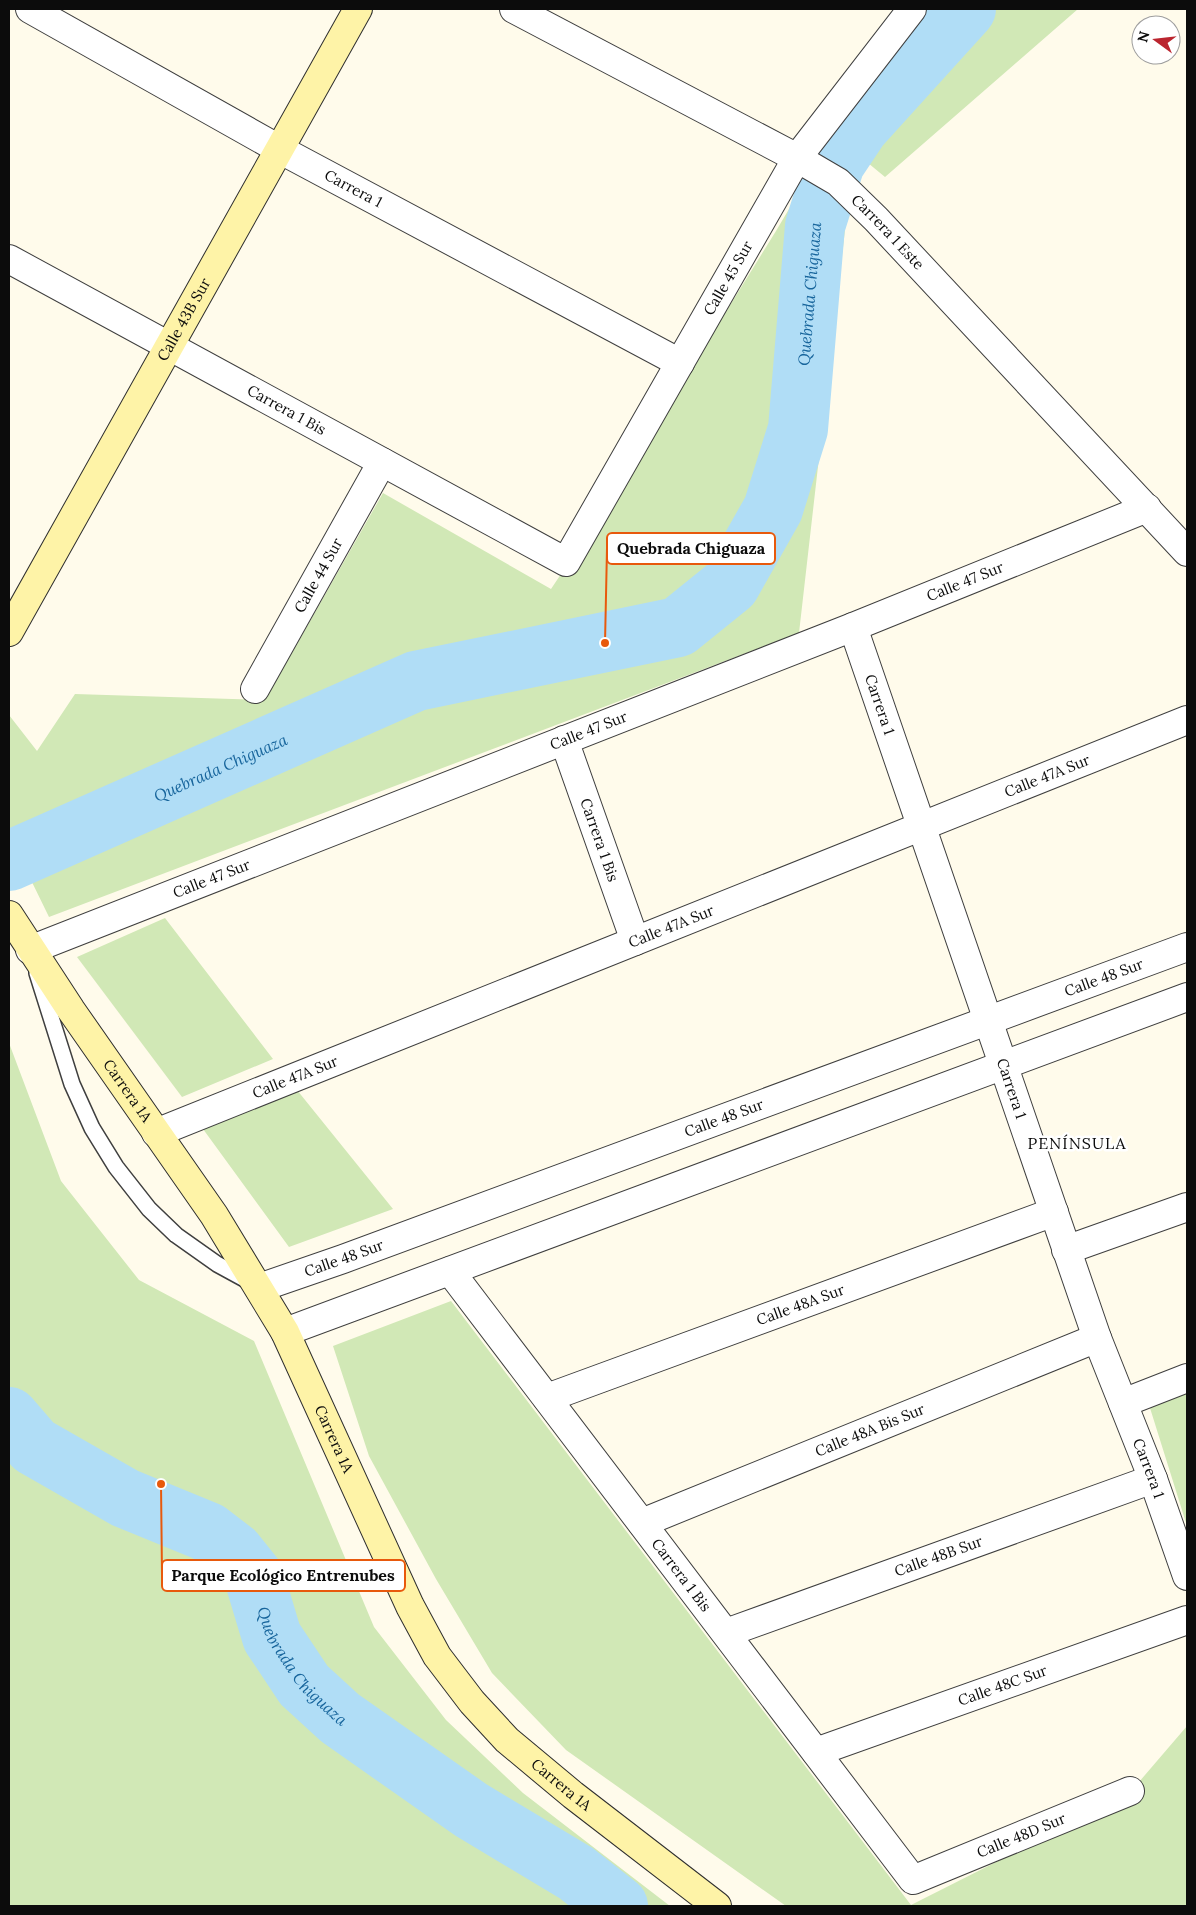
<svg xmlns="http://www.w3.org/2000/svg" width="1196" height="1915" viewBox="0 0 1196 1915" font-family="Lora,serif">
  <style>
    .green { fill: #d1e8b6 }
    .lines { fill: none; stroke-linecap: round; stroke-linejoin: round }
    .river { stroke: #b0ddf6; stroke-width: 60 }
    .lane-casing { stroke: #3f3f3f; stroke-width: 18 }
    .street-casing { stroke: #3f3f3f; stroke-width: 30 }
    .secondary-casing { stroke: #2e2e2e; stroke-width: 30 }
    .lane { stroke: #fff; stroke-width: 15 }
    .street { stroke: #fff; stroke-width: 28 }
    .secondary { stroke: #fef3a7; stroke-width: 28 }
    .labels { text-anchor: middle; stroke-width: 5; stroke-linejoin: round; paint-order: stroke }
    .street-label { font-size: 15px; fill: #0c0c0c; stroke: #fff }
    .water-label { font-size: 16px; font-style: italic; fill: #17659c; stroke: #fff }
    .neighbourhood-label { font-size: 16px; letter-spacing: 1px; fill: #0c0c0c; stroke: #fff }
    .leader { fill: none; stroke: #e8590c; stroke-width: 2 }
    .callout-dot { fill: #e8590c; stroke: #fff; stroke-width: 2 }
    .callout { fill: #fff; stroke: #e8590c; stroke-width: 2 }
    .callout-label { font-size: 16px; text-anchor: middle; font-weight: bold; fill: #0c0c0c }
  </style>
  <rect width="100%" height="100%" fill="#fffbeb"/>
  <path class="green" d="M935,9H1078L885,177L828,130Z
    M803,173L846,221L799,633L49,917L9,835V715L37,751L75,694L265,700L383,493L551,589L595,523L776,231L802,187Z
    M165,918L273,1059L182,1097L77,957Z
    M9,1043L61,1181L139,1280L254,1341L374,1627L446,1720L523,1793L670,1906H9Z
    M297,1090L393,1209L289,1247L203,1129Z
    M451,1301L911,1905L1127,1796L1187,1726V1906H786L566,1750L492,1673L436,1579L369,1456L333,1346Z
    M1187,1393V1526L1150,1408Z"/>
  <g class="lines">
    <g class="river">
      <path id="s1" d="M9,861L416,681L678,627L730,585L773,509L798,429L815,226L835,163L859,127L966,9"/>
      <path id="s2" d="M9,1417L34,1446L125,1498L208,1532L234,1552L254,1577L272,1637L304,1685L340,1718L471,1810L576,1873L618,1906"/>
    </g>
    <defs>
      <path id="lane" d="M37,973L72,1084L92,1128L116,1167L149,1209L176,1235L217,1264L250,1282"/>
      <g id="street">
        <path id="s3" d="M30,9L279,149L680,363"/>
        <path id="s4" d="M514,9L797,158L838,182L876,219L1187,552"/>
        <path id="s5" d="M9,259L566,562L797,158L912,9"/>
        <path id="s6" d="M853,627L1097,1338L1153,1479L1187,1576"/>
        <path id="s7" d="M255,689L382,462"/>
        <path id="s8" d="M564,740L635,941"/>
        <path id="s9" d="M30,950L853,627L1147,508"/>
        <path id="s10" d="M156,1133L1187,720"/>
        <path d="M1066,1250L1187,1207"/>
        <path id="s11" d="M450,1271L913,1880L1130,1791"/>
        <path id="s12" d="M259,1288L343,1259L1187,947"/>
        <path d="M285,1332L1187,997"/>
        <path id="s13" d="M547,1398L1054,1212"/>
        <path d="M1123,1403L1187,1378"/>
        <path id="s14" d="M642,1523L1097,1338"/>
        <path id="s15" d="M726,1633L1153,1479"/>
        <path id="s16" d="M816,1752L1187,1620"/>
      </g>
      <g id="secondary">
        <path id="s17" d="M9,632L358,9"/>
        <path id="s18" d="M9,915L71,1010L214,1215L285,1332L410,1606L437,1656L472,1702L507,1740L573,1795L717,1906"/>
      </g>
    </defs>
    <use href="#lane" class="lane-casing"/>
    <use href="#street" class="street-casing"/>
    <use href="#secondary" class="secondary-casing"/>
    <use href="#lane" class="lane"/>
    <use href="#street" class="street"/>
    <use href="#secondary" class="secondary"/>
  </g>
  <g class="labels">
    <g class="street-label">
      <text dy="5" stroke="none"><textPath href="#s3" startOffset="370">Carrera 1</textPath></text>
      <text dy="5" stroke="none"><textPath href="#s4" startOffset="438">Carrera 1 Este</textPath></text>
      <text dy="5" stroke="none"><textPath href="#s5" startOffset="961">Calle 45 Sur</textPath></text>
      <text dy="5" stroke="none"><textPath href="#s17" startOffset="358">Calle 43B Sur</textPath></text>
      <text dy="5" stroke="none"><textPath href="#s5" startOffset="316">Carrera 1 Bis</textPath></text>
      <text dy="5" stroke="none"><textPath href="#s7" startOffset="130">Calle 44 Sur</textPath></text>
      <text dy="5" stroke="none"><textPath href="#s9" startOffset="1005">Calle 47 Sur</textPath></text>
      <text dy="5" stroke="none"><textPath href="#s6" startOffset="82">Carrera 1</textPath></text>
      <text dy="5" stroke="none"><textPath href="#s9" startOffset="600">Calle 47 Sur</textPath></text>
      <text dy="5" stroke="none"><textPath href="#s10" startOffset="960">Calle 47A Sur</textPath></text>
      <text dy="5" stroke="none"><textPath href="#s8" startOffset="106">Carrera 1 Bis</textPath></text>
      <text dy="5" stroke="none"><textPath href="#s9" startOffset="195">Calle 47 Sur</textPath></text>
      <text dy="5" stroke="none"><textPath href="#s10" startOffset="555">Calle 47A Sur</textPath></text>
      <text dy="5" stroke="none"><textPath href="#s12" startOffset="900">Calle 48 Sur</textPath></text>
      <text dy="5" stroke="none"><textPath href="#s10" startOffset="150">Calle 47A Sur</textPath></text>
      <text dy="5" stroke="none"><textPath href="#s6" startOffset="488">Carrera 1</textPath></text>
      <text dy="5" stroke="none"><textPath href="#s18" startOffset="212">Carrera 1A</textPath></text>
      <text dy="5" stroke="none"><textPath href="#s12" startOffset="495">Calle 48 Sur</textPath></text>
      <text dy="5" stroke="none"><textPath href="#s12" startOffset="90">Calle 48 Sur</textPath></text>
      <text dy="5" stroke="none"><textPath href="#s13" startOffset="270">Calle 48A Sur</textPath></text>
      <text dy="5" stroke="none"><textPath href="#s14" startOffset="246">Calle 48A Bis Sur</textPath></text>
      <text dy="5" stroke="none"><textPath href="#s18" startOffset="618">Carrera 1A</textPath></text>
      <text dy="5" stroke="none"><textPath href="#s6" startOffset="892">Carrera 1</textPath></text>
      <text dy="5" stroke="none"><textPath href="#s15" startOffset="226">Calle 48B Sur</textPath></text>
      <text dy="5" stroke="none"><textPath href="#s11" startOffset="382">Carrera 1 Bis</textPath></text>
      <text dy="5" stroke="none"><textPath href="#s16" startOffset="198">Calle 48C Sur</textPath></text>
      <text dy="5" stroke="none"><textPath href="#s18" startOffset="1038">Carrera 1A</textPath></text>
      <text dy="5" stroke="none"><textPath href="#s11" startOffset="882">Calle 48D Sur</textPath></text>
    </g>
    <g class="water-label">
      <text dy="6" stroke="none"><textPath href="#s1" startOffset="1086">Quebrada Chiguaza</textPath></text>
      <text dy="6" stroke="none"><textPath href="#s1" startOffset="231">Quebrada Chiguaza</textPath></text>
      <text dy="6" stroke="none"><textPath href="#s2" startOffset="401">Quebrada Chiguaza</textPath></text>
    </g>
    <g class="neighbourhood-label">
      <text x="1077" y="1149">PENÍNSULA</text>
    </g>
  </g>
  <path class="leader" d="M605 643L607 548M161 1484L162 1575"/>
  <g class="callout-dot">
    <circle cx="605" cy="643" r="5"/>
    <circle cx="161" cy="1484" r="5"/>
  </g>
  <g class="callout">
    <rect x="607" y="533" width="168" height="31" rx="5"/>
    <rect x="162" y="1560" width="243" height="31" rx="5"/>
  </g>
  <g class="callout-label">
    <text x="691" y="554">Quebrada Chiguaza</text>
    <text x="283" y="1581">Parque Ecológico Entrenubes</text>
  </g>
  <rect width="1196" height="1915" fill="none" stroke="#0c0c0c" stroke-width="20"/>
  <g transform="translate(1156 40) rotate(285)"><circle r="24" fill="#ffffff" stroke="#9e9e9e"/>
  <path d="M0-4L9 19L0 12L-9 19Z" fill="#bb252f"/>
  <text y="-8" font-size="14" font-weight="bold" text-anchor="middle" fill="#0c0c0c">N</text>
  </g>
</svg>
